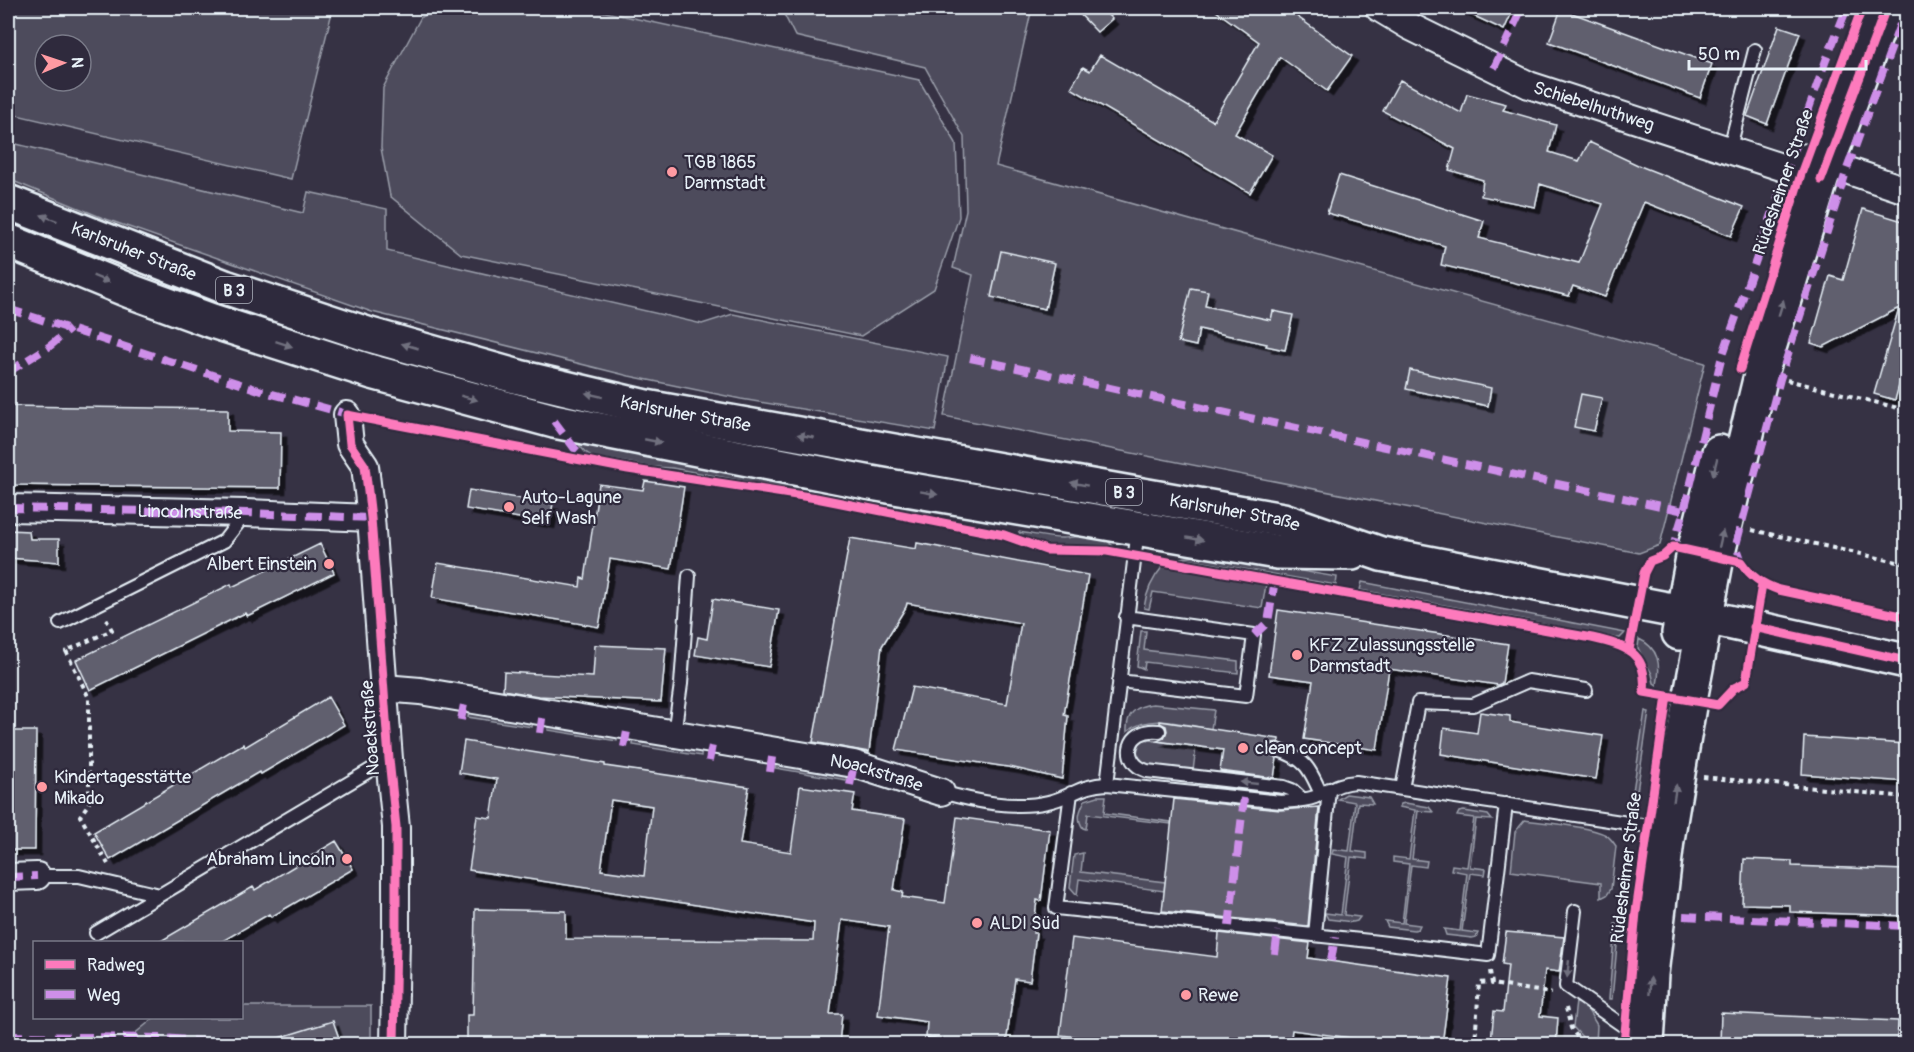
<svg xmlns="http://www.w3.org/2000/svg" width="1914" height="1052" viewBox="0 0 1914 1052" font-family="Pangolin,sans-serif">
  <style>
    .green { fill: #4d4b5c; stroke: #9a9eaa; stroke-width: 1.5; fill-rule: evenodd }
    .building { fill: #605e6e; stroke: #e8f1f8; stroke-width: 1.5; fill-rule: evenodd; filter: url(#shadow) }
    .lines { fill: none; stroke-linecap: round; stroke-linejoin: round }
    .service-casing { stroke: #e8f1f8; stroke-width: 16 }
    .minor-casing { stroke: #e8f1f8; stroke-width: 30 }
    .secondary-casing { stroke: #e8f1f8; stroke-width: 38 }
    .primary-casing { stroke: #e8f1f8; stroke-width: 38 }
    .path { stroke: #e8f1f8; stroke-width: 4; stroke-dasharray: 4.5 4.5; stroke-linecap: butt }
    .service { stroke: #2f2a3d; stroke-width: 12 }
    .minor { stroke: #2f2a3d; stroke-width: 26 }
    .secondary { stroke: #2f2a3d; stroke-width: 33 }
    .primary { stroke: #2f2a3d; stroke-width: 33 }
    .quiet { stroke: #ce8fe9; stroke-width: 8; stroke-dasharray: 15 8; stroke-linecap: butt }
    .cycleway-casing { stroke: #2f2a3d; stroke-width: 13 }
    .cycleway { stroke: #fd7abc; stroke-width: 9 }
    .oneway { fill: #70707e }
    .poi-dot { fill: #ff9aa2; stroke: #2f2a3d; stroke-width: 2 }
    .labels { text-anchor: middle; stroke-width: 4.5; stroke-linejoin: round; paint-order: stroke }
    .shield { fill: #2f2a3d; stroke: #b0b5c0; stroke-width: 1.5 }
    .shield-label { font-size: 16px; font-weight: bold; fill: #e8f1f8 }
    .street-label { font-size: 18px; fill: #e8f1f8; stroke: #2f2a3d }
    .poi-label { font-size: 18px; fill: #e8f1f8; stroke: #2f2a3d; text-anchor: start }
  </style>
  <defs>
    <filter id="shadow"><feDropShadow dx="5.5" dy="5.5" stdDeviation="0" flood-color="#0009"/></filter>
  </defs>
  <rect width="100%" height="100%" fill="#363244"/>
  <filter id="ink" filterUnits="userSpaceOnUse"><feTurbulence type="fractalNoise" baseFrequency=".0167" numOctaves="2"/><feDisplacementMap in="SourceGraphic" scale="12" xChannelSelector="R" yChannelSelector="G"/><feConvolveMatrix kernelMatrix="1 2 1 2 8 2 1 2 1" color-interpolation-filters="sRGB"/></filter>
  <g filter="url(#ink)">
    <path class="green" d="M8,8H333L291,179L8,113ZM45,45H81V81H45Z
      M443,8H587L919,80L956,143L959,217L934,289L861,336L461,254L390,196L381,148L383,88L421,17Z
      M781,8H1032L996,166L1705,363L1660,545L1639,553L944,416L973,275L953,268L966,210L964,137L925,67L795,36Z
      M8,142L303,213L308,192L387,209V251L702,324L733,314L948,357L935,431L741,399L629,376L372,312L103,218L8,179Z
      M574,439L912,503L926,509L932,515L672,468L653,467L593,457L585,452Z
      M1019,532C1033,534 1047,538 1062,538C1082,538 1095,529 1112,545L1053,546L1021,537Z
      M1207,555L1337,577L1336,585L1180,558Z
      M1163,566L1266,584L1262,608L1153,592L1149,609L1144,608C1146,591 1152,579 1163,566Z
      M1362,582L1625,633L1620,638H1616L1521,619L1360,590Z
      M1141,631H1146L1144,650L1238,661V673L1145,662L1144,669L1137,666Z
      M1639,639C1659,648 1661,665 1657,685L1654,683L1652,674L1638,648Z
      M1153,704L1214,710L1211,729C1185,725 1148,712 1127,732C1126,714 1135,706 1153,704Z
      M469,710L533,720L532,727L468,717Z
      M1645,711L1649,712L1636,798H1632Z
      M550,723L618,734L617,741L548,730Z
      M634,737L702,749L701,756L633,745Z
      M1144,739L1196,747L1193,771L1147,766L1142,764L1137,752L1140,742Z
      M777,762L847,773L846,780L775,768Z
      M1346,794L1369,797L1373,804L1358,803L1352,851L1367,853V859L1351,857L1344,915L1360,917L1357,921L1353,922L1328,919L1325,913L1341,915L1348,857L1332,854L1333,849L1349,851L1355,802L1338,799Z
      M1098,796H1106L1104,813L1171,822V824L1088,814L1086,829L1083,828C1076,818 1080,810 1085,800Z
      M1405,803L1429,807L1433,812L1418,811L1412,859L1427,861L1426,867L1411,865L1404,923L1420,925L1418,929L1414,930L1388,927L1385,921L1402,923L1409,864L1393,862V857L1409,859L1415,810L1399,807L1401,804Z
      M1464,811L1488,815L1492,820L1476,819L1470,867L1486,869L1485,875L1470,873L1462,931L1478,933L1476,937L1472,938L1446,935L1444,929L1460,931L1467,873L1451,870L1452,865L1467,867L1474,818L1457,816L1459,812Z
      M1525,820C1545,823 1590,826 1606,835C1611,838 1613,842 1616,846L1611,889L1607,895L1601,898V883L1511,871L1515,832Z
      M1083,853L1081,872L1165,882L1164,891L1079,879L1077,895L1070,887L1074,855Z
      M1615,924H1619L1612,999H1609Z
      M1576,1002L1586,1007L1597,1025L1596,1044H1585V1040L1573,1027Z
      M242,1006H371V1044H122L154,1018H242Z"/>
    <path class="building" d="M1074,8H1101L1112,19L1097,32Z
      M1212,8H1285L1352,56L1327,91L1280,57L1235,134L1272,155L1250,193L1071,88L1083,67L1090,71L1100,55L1213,121L1259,42Z
      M1457,8H1514L1504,30Z
      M1561,9L1712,64L1700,98L1549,42Z
      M1779,26L1800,33L1767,124L1747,116Z
      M1400,80L1461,113L1467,94L1506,104L1503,110L1556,125L1549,152L1579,161L1589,142L1640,166L1744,207L1731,236L1644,202L1605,297L1573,286L1569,296L1441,265L1445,246L1327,213L1339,175L1484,221L1479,238L1579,263L1603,204L1540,184L1535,207L1481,196L1483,180L1449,170L1455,149L1383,111Z
      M1863,209L1906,222V360L1895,400L1874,394L1899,308L1823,347L1811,343L1830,276L1843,280Z
      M1001,251L1055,263L1045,309L991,297Z
      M1191,288L1208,291L1205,306L1271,320L1273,311L1293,315L1285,350L1266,346L1267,344L1199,329L1196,346L1178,342Z
      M1410,370L1491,388L1488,406L1406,389Z
      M1581,394L1602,398L1594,431L1574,427Z
      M8,406L228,409V431L281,432L280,488L8,485Z
      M645,481L684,487L671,569L610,559L599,627L432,598L438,563L580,587L581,578L585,579L599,484L643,490Z
      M469,490L553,504L549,523L466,509Z
      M8,530L29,531L30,539H59V562L8,558Z
      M850,538L916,549L917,543L1088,575L1064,715L1068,716L1062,779L1014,768L896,750L912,687L1007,704L1021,623L907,603L906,607L882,646L869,752L813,742Z
      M320,544L334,573L247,616L245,613L90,690L76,660L231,584L232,587Z
      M713,599L779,610L769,667L695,655L698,637L707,639Z
      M1278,610L1508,644L1502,683L1498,685L1389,669L1377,750L1304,739L1313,681L1269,675Z
      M595,645L666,648L661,702L538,696L503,690L504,672L593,677Z
      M328,697L344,725L261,774L259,772L110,860L94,832L243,744L245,747Z
      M1480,712L1510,716V722L1603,736L1596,779L1441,754L1444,728L1477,733Z
      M1160,721L1279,739V742L1273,743L1270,748L1271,755L1277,758L1274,778L1220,771L1223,750L1157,741L1164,738L1167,731L1166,726L1160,723Z
      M8,731H36L35,850H8Z
      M1804,737L1906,744V782L1802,774Z
      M464,741L605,764V766L749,787L740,844L791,852L800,786L855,794L852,811L905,819L894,890L903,892L902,897L945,903L957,817L1050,830L1041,901L1037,900L1033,933H1036L1030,981L1015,979L1006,1044H979L926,1037L927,1022L878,1015L889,927L842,920L830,1014H842L839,1044H467V1015H473L475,909L566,911V939L813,941L814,923L469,870L477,816L491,818L497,779L459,773ZM611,800L652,806L644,876L601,870Z
      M1174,799L1280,810L1319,807L1308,926L1162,911Z
      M336,841L353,869L271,917L269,914L221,942H159L253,887L255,890Z
      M1744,859L1792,861V866L1906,870V916L1790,912V905L1742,904Z
      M1506,932L1564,937L1559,972L1545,970L1540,1016L1558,1018L1556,1044H1517L1491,1042L1494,1011L1503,1012L1508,965L1502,964Z
      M1219,933L1310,943L1308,958L1451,978L1442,1044H1396L1292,1030L1290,1044H1078L1079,1037L1060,1035L1072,938L1217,957Z
      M1721,1013L1898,1021L1897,1044H1720Z
      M333,1021L339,1038L319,1044H272V1040Z"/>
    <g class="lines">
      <defs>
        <path id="service" d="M1729,151L1755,50
          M60,623L224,541L245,514
          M1119,681L1246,696L1254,635L1126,617
          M1159,731C1127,727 1119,762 1147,771L1284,787L1292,790L1303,800
          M674,734L681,684L689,576
          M1278,750C1305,758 1310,769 1321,794
          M1107,784L1138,529
          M1402,789L1418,703L1473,705L1528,681L1586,690
          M941,792C974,801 1014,810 1048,802C1071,797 1081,785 1107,784L1281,802C1293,801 1304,801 1315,797C1331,790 1337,783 1356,782L1648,826
          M1071,793L1056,908L1370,941L1488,955L1506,804
          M37,876H79L160,895
          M1575,911L1566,986L1625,1027
          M96,933L389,759
          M1315,935L1329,789"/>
        <g id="minor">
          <path id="s1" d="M1379,8L1409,26L1529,85L1821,180"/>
          <path d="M1807,157L1906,190"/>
          <path d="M347,415L350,444L365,466L371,518L389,759L396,827V936L394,1044"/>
          <path id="s2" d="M8,508L246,513L371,518"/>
          <path id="s3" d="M384,688L420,691L854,764L941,792"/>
          <path d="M8,877L37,876"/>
        </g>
        <path id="secondary" d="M1679,633L1694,552L1719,452
          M1647,1044L1651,974L1667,840L1690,700L1717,557L1763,367L1821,180L1886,8"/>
        <g id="primary">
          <path id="s4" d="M8,202L225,287L370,335L519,377L646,407L1283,520L1381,554L1682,612L1906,661"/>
          <path d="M8,241L130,291L212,321L372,372L554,421L871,483L1277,552L1352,553"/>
        </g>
      </defs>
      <use href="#service" class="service-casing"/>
      <use href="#minor" class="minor-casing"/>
      <use href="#secondary" class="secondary-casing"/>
      <use href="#primary" class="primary-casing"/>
      <path class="path" d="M1787,380L1906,410
        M1752,530L1906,564
        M106,619L112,630L66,651L89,698V803L80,816L108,864
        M1703,777L1906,797
        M1490,971L1492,984L1551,993
        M1566,1008L1571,1028L1582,1044
        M1475,1044L1479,983L1491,982"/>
      <use href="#service" class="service"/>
      <use href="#minor" class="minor"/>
      <use href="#secondary" class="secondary"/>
      <use href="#primary" class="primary"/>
      <path class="quiet" d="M1494,68L1522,8
        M8,309L265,392L351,415
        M970,358L1684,511
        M8,372L50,346L70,329
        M554,421L575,449L587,460
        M8,508L246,513L371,518
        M1669,551L1673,547L1684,511L1721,360L1826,60L1847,8
        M1743,565L1736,545L1780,379L1847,169L1906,8
        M1254,635L1268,622L1275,580
        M461,720L465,699
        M540,733L543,712
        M624,747L628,726
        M709,761L713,740
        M770,772L773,750
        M850,785L854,764
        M8,877L37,876
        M1683,916L1906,926
        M1229,926L1244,798
        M1275,954L1278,931
        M1331,961L1335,937
        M8,1036L163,1038L233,1044"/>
      <defs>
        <path id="cycleway" d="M1821,180L1886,8
          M1740,369L1801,174L1862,8
          M1754,627L1906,661
          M1629,650L1644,573L1650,561L1663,556L1673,547L1741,562C1751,577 1762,584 1779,590L1906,617
          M394,1044L396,936V827L389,759L371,518L365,466L350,444L347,415L628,469L816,498L1004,535L1046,550L1107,551L1592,638C1626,646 1648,652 1644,692L1718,705L1734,688L1746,682L1762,584
          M1624,1044L1636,912L1667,696"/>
      </defs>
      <use href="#cycleway" class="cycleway-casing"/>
      <use href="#cycleway" class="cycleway"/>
    </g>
    <defs><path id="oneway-solid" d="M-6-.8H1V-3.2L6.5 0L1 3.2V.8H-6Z" transform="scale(1.5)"/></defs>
    <g class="oneway">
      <use href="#oneway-solid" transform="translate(49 218) rotate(-159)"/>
      <use href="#oneway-solid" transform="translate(101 279) rotate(22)"/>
      <use href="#oneway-solid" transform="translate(1781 308) rotate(-73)"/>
      <use href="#oneway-solid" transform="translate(284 344) rotate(18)"/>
      <use href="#oneway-solid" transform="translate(410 346) rotate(-164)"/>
      <use href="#oneway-solid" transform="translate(594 395) rotate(-167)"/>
      <use href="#oneway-solid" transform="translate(469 398) rotate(15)"/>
      <use href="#oneway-solid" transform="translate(806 436) rotate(-170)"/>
      <use href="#oneway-solid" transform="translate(653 441) rotate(11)"/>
      <use href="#oneway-solid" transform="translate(1715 467) rotate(104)"/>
      <use href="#oneway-solid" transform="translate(1079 484) rotate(-170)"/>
      <use href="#oneway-solid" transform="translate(929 493) rotate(10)"/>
      <use href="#oneway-solid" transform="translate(1195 539) rotate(10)"/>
      <use href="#oneway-solid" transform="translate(1721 539) rotate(-77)"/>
      <use href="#oneway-solid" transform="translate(1249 783) rotate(-174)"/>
      <use href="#oneway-solid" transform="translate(1675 793) rotate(-81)"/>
      <use href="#oneway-solid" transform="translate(1568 969) rotate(96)"/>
      <use href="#oneway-solid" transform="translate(1650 986) rotate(-86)"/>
    </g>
  </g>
  <g class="poi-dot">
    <circle cx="672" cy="172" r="6"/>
    <circle cx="509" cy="507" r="6"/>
    <circle cx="329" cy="564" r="6"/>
    <circle cx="1297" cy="655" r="6"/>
    <circle cx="1243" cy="748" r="6"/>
    <circle cx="42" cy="787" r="6"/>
    <circle cx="347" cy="859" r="6"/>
    <circle cx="977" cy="923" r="6"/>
    <circle cx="1186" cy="995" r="6"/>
  </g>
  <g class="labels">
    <g class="shield">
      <rect x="216" y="277" width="36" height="26" rx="4.5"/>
      <rect x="1106" y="479" width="36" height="26" rx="4.5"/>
    </g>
    <g class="shield-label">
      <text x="234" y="296">B 3</text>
      <text x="1124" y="498">B 3</text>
    </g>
    <g class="street-label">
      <text dy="6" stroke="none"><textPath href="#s1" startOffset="237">Schiebelhuthweg</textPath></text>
      <text transform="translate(1783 182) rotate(-71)" y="6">Rüdesheimer Straße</text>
      <text dy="6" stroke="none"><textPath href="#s4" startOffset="135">Karlsruher Straße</textPath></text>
      <text dy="6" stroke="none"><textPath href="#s4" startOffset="711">Karlsruher Straße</textPath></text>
      <text dy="6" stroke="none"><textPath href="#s2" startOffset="182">Lincolnstraße</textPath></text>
      <text dy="6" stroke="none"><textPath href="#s4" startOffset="1269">Karlsruher Straße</textPath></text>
      <text transform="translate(370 728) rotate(-94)" y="6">Noackstraße</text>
      <text dy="6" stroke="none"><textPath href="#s3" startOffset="500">Noackstraße</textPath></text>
      <text transform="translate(1626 868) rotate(-83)" y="6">Rüdesheimer Straße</text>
    </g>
    <g class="poi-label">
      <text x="684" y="168">TGB 1865<tspan x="684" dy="21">Darmstadt</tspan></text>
      <text x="521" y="503">Auto-Lagune<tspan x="521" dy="21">Self Wash</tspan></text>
      <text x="317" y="570" text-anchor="end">Albert Einstein</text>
      <text x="1309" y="651">KFZ Zulassungsstelle<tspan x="1309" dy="21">Darmstadt</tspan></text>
      <text x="1255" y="754">clean concept</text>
      <text x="54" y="783">Kindertagesstätte<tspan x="54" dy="21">Mikado</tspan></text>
      <text x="335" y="865" text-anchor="end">Abraham Lincoln</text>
      <text x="989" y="929">ALDI Süd</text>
      <text x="1198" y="1001">Rewe</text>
    </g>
  </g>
  <rect width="1914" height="1052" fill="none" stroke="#2f2a3d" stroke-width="30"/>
  <rect x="15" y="15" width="1884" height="1022" fill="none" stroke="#e8f1f8" stroke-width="2" filter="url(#ink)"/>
  <rect x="33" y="941" width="210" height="78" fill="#2f2a3d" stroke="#797a88" stroke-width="1.5"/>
  <rect x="45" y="960" width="30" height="9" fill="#fd7abc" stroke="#797a88" stroke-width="1.5"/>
  <text x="87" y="971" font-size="18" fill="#e8f1f8">Radweg</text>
  <rect x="45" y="990" width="30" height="9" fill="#ce8fe9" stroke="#797a88" stroke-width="1.5"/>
  <text x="87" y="1001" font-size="18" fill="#e8f1f8">Weg</text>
  <g transform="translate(63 63) rotate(88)"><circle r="28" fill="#2f2a3d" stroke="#797a88" stroke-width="1.5"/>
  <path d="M0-4.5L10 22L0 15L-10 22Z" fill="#ff9aa2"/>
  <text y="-9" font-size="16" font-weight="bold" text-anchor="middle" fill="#e8f1f8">N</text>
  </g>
  <path d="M1689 60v9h177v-9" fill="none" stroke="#e8f1f8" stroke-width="3"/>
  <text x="1698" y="60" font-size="18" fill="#e8f1f8" stroke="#2f2a3d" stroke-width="4.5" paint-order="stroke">50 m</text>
</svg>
